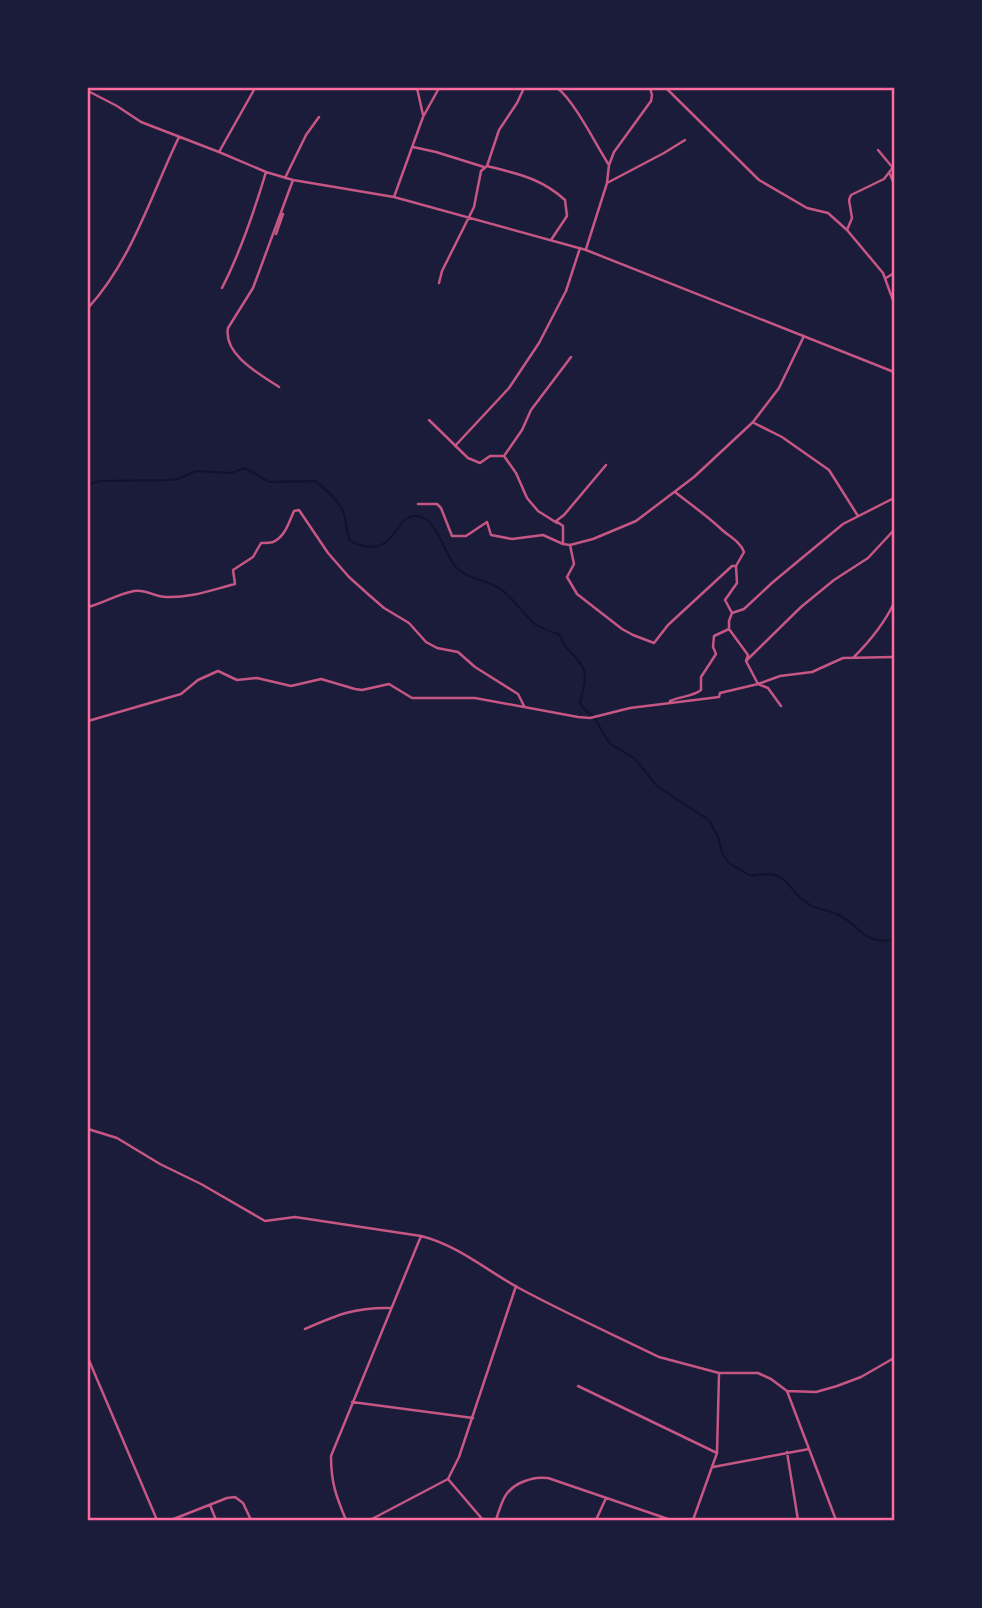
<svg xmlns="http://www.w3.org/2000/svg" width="982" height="1608" viewBox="0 0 982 1608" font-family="Helvetica,sans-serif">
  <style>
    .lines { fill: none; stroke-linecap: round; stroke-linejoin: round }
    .stream { stroke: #12122b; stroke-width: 2 }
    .minor { stroke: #c65784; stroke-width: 2.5 }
    .neatline { fill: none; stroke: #ff6b9d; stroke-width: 2.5 }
  </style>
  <rect width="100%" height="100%" fill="#1b1b3a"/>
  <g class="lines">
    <path class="stream" d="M88,484L100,481L168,480L178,479L196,471L231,473L245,468L269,482L315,481C326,490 342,502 345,518C347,526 346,532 350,541C400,565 391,508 421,517C437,522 445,553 454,565C464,578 483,579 497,587C511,594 523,614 535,624C542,629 552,632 560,635C564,653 586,659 585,679C584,687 582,695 580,703L585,710L594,717L609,743L634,758L658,787L709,820L718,837L723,855L729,863L751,876C791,868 783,888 810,905C818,910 829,910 837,914C862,926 861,944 894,940"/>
    <path class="minor" d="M417,88L423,115
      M557,88C574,100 596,145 609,165
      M666,88L759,180L807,208L828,213L847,230L883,273L894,303
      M88,91L117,106L141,122L219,152L266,172L293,180L394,197L586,250L894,372
      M413,147L436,152L484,167
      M878,150L893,168
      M219,152L255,88
      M487,166L499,130L517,103L524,88
      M890,174L894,184
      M285,178L306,135L319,117
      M607,183L664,153L685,140
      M394,197L423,117L439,88
      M847,230L852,218L849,200L851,195L884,179L894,166
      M276,234L283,214
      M586,249L607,183L609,165L614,152L651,101L652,95L650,88
      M886,278L894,273
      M439,283L442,271L474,207L481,171L487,166C518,174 541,178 565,200L567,216L551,240
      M222,288C241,251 254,212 266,172
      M88,308C132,260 151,195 179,137
      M279,387C261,375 223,355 228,328L253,288L293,180
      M429,420L468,458L480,463L490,456H504
      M754,423L782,437L829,470L858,516
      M455,446L509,388L539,343L566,291L580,248
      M504,456L522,430L531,410L571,357
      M504,456L516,473L527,498L538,511L557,523
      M418,504H437L441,508L452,536H466L487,522L491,535L512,539L543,535L563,544L570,545L593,539L636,521L694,477L753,422L779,388L804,336
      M563,544V526L556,521L564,515L606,465
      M570,545L574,564L567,577L577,594L622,629L633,635L654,643L668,625L732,566H735
      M88,607C103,603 118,594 134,591C146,589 155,597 166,597C191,598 211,590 235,584L233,570L253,557L261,543C265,543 269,543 273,542C285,537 289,522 294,511L299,510L328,553L349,577L369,595L384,608L409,623L426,642L437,648L458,652L475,667L518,694L524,706
      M732,613L744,609L773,582L843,524L892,499L894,501
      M729,629L748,655L746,661L758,684L768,688L781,706
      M853,658C870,641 884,624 894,603
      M746,661L801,607L834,580L868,558L894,530
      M670,701C681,696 692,697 701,690V677L716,654L713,647L714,636L729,629V621L732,613L725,600L737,583L736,566L744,552C740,541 728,536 720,528C706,515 690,504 675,492
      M88,721L181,694L198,680L218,671L237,680L257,678L291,686L321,679L355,689L362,690L389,684L412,698H475L578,717L590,718L630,708L719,697L720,693L758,684L780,676L812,672L843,658L894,657
      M88,1129L117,1138L160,1164L201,1184L265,1221L295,1217L421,1236C457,1245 485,1269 517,1287C563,1312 612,1334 659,1357L719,1373H758L771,1379L787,1391L816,1392L837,1386L861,1377L894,1358
      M305,1329C337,1315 355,1307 391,1308
      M88,1358L157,1520
      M578,1386L717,1453
      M787,1391L836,1520
      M352,1402L473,1418
      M787,1452L798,1520
      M713,1467L809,1449
      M448,1479L483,1520
      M210,1505L216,1520
      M171,1520L227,1498L235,1497L243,1503L251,1520
      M346,1520C336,1496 331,1483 331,1456L421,1236
      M370,1520L448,1479L459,1457L516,1286
      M496,1520C502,1501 505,1488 525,1481C534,1478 538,1477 548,1478L671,1520
      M596,1520L606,1498
      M693,1520L717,1453L719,1374"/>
  </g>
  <rect width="982" height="1608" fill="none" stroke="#1b1b3a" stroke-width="178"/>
  <rect x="89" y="89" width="804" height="1430" class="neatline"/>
</svg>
